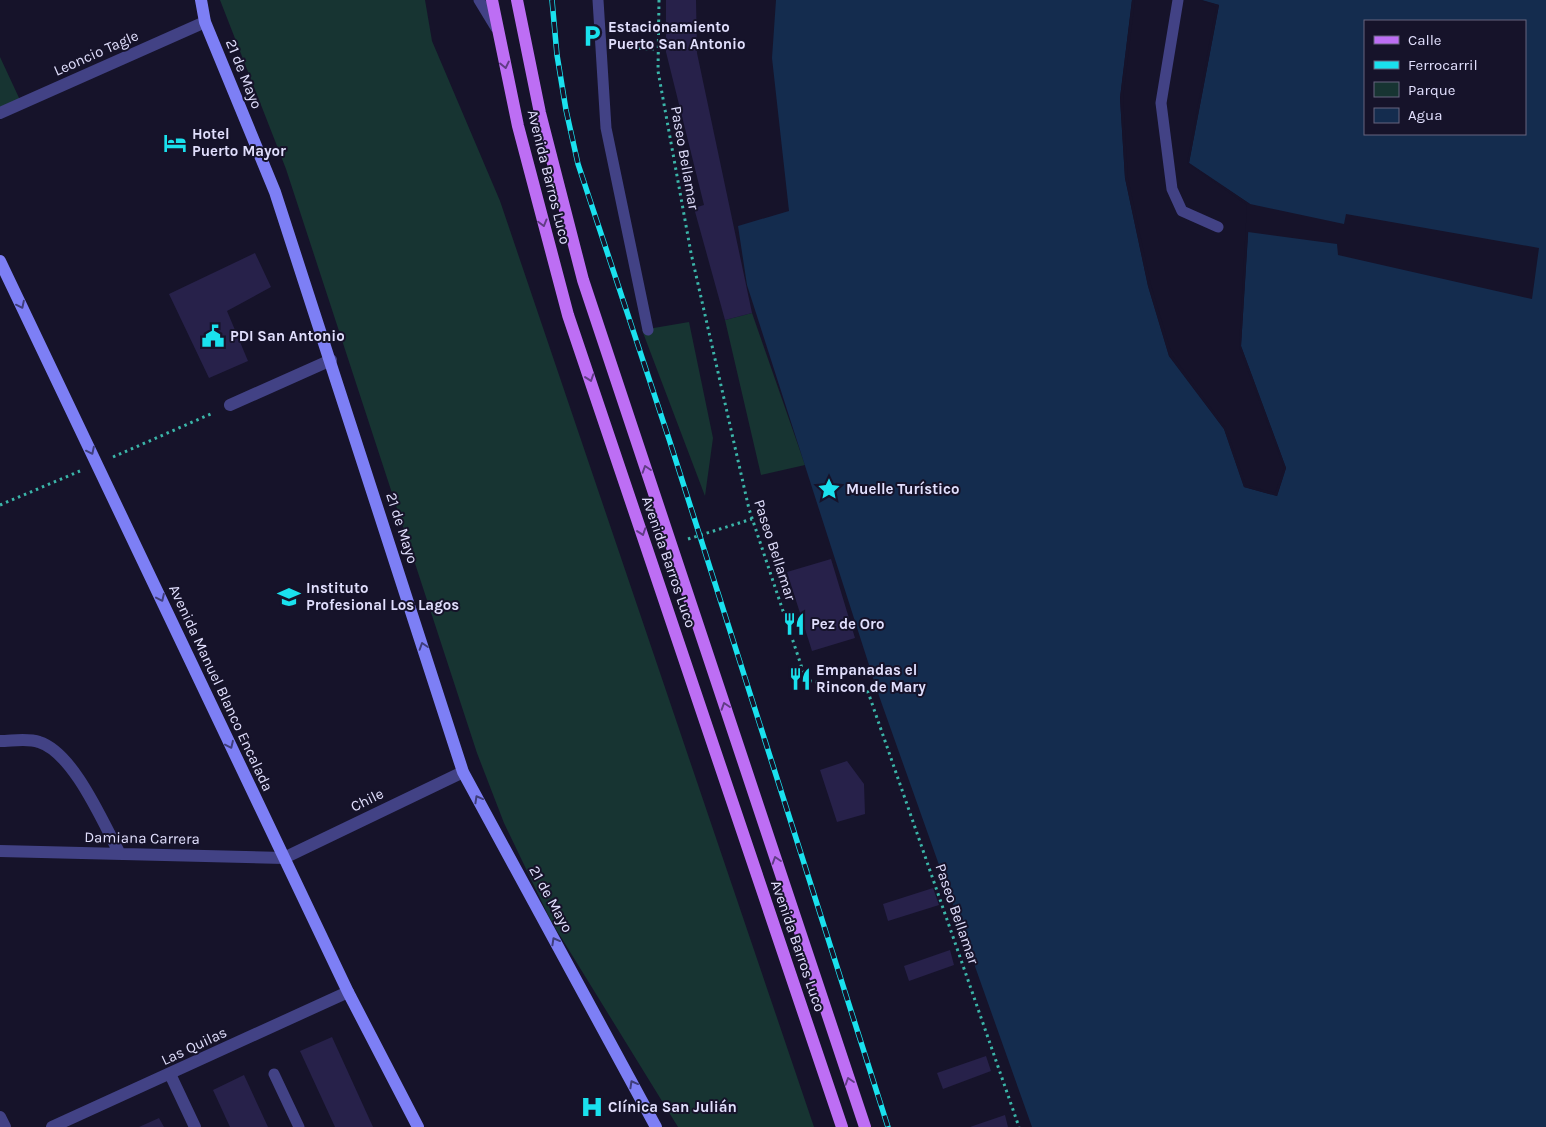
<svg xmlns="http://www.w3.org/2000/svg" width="1546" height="1127" viewBox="0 0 1546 1127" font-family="Karla,sans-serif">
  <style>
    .green { fill: #173432 }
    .water { fill: #142c4e; fill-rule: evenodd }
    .pier { fill: #16132a }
    .building { fill: #27214a }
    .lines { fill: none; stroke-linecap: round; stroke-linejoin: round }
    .path { stroke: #3bb5a9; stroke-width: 3; stroke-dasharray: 2.5 4; stroke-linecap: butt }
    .lane { stroke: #424285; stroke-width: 11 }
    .street { stroke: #424285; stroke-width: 12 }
    .secondary { stroke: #7d7ff5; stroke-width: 12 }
    .primary { stroke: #bd6ef4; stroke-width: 12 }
    .rail-casing { stroke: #1ae1ee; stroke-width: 5.5 }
    .rail { stroke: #16132a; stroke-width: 4; stroke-dasharray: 11; stroke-linecap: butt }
    .oneway { stroke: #613c85 }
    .oneway2 { stroke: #3f3e7b }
    .labels { text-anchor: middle; stroke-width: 4; stroke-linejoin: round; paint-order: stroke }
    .poi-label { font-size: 15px; font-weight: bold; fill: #e1dffd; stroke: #16132a; text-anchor: start }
    .street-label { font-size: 15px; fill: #e1dffd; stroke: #16132a }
  </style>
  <rect width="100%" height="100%" fill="#16132a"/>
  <path class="green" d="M220,0H425L432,41L500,201L814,1127H678L551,921L504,823L477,753L286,169Z
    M0,57L20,100L0,108Z
    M752,313L805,465L761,475L725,320Z
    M689,322L713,438L705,496L642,330Z"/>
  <path class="water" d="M776,0H1132L1120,98L1125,178L1148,286L1169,356L1224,429L1244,487L1277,496L1286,468L1241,346L1250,204L1189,163L1219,5L1202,0H1546V1127H1032L878,693L747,285L738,226L789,211L772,58ZM1365,21H1525V134H1365Z"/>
  <path class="pier" d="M1132,0H1135L1123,98L1128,178L1151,285L1172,355L1226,428L1246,485L1275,493L1284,468L1239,347L1247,205L1187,163L1216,7L1200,0L1219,5L1189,163L1250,204L1344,224L1346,214L1539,248L1532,299L1338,255L1337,244L1248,232L1241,346L1286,468L1277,496L1244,487L1224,429L1169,356L1148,286L1125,178L1120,98Z"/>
  <path class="building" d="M666,0H696L697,53L752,313L725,320L694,208L704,205L666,52Z
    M255,253L271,287L227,311L248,361L209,378L169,294Z
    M831,559L855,638L812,651L787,572Z
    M847,761L864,784L865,814L837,822L820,770Z
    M933,888L939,905L888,921L883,904Z
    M950,950L954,965L909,981L904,966Z
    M332,1037L373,1127H335L300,1051Z
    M986,1056L991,1071L943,1089L937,1073Z
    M244,1075L268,1127H230L213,1090Z
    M1005,1115L1008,1127H970Z
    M159,1118L164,1127H139Z"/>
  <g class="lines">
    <path class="path" d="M659,0L658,71L691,253L749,509L806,680L868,692L1019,1127
      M619,48L658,49
      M113,457L213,413
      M0,505L80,471
      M688,539L752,519"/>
    <path class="lane" d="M479,0L496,28
      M598,0L606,128L648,330
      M1178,0L1161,103L1172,189L1182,211L1218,227
      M274,1074L299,1127"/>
    <path class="street" d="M0,113L205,22
      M230,405L331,360
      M0,741C12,741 28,738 39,742C74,753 103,823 120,854
      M0,851L284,858L463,772
      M170,1074L195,1127
      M0,1117L5,1127
      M52,1127L348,992"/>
    <path class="secondary" d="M201,0L205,22L275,192L463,772L656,1127
      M0,261L348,992L418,1127"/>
    <path class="primary" d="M492,0L518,126L568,315L842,1127
      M517,0L540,113L583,280L865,1127"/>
    <defs>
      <path id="rail" d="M552,0L557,55L566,110L578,164L669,439L888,1127"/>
    </defs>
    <use href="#rail" class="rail-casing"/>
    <use href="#rail" class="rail"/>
  </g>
  <defs><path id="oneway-chevron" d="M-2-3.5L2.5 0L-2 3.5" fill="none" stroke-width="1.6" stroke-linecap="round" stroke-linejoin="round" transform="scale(1.25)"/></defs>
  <g class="oneway">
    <use href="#oneway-chevron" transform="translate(505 65) rotate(78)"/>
    <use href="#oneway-chevron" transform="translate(543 223) rotate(75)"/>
    <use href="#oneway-chevron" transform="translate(590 378) rotate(71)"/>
    <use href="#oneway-chevron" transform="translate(646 469) rotate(-108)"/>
    <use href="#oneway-chevron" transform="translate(642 532) rotate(71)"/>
    <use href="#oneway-chevron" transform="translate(725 706) rotate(-108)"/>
    <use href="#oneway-chevron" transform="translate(776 860) rotate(-108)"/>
    <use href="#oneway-chevron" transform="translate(849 1081) rotate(-108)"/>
  </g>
  <g class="oneway2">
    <use href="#oneway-chevron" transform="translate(21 305) rotate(64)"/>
    <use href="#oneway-chevron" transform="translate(91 451) rotate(64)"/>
    <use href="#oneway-chevron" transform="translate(161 598) rotate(65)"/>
    <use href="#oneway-chevron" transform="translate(423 646) rotate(-108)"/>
    <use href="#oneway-chevron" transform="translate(230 745) rotate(65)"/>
    <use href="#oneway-chevron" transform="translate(478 799) rotate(-119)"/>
    <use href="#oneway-chevron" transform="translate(555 941) rotate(-119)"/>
    <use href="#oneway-chevron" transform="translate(633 1084) rotate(-119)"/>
  </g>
  <defs>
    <symbol id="parking-bare" viewBox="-9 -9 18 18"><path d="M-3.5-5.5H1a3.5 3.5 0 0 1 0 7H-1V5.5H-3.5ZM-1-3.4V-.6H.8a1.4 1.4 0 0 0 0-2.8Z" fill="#1ae1ee" stroke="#16132a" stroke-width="2.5" paint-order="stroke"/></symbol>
    <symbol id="hotel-bare" viewBox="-9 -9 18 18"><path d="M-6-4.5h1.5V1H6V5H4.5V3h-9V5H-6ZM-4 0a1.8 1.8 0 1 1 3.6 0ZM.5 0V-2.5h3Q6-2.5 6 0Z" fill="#1ae1ee" stroke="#16132a" stroke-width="2.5" paint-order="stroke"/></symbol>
    <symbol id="civic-bare" viewBox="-9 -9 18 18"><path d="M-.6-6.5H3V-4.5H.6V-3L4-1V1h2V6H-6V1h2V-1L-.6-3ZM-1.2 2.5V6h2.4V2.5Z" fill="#1ae1ee" stroke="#16132a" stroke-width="2.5" paint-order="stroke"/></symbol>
    <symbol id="sight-bare" viewBox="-9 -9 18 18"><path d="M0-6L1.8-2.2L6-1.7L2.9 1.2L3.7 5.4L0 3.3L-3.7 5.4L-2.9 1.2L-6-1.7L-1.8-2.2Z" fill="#1ae1ee" stroke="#16132a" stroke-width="2.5" paint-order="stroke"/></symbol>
    <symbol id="university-bare" viewBox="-9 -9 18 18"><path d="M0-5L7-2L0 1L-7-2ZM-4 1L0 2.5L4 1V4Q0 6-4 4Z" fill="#1ae1ee" stroke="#16132a" stroke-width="2.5" paint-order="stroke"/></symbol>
    <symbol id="restaurant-bare" viewBox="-9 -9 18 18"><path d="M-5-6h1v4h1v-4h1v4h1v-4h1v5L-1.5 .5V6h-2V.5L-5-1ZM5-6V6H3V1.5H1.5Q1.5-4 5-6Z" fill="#1ae1ee" stroke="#16132a" stroke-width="2.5" paint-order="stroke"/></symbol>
    <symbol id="hospital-bare" viewBox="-9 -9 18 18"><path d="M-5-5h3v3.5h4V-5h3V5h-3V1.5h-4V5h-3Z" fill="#1ae1ee" stroke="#16132a" stroke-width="2.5" paint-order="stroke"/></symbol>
  </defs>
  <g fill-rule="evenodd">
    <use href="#parking-bare" x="576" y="20" width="32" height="32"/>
    <use href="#hotel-bare" x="159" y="127" width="32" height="32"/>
    <use href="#civic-bare" x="197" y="320" width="32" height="32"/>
    <use href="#sight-bare" x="813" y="473" width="32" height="32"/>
    <use href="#university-bare" x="273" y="581" width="32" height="32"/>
    <use href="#restaurant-bare" x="778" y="608" width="32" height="32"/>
    <use href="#restaurant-bare" x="784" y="663" width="32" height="32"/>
    <use href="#hospital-bare" x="576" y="1091" width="32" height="32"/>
  </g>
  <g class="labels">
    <g class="poi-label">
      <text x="608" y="32">Estacionamiento<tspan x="608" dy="17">Puerto San Antonio</tspan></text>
      <text x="192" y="139">Hotel<tspan x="192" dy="17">Puerto Mayor</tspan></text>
      <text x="230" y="341">PDI San Antonio</text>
      <text x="846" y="494">Muelle Turístico</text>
      <text x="306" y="593">Instituto<tspan x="306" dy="17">Profesional Los Lagos</tspan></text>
      <text x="811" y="629">Pez de Oro</text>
      <text x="816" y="675">Empanadas el<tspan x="816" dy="17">Rincon de Mary</tspan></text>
      <text x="608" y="1112">Clínica San Julián</text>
    </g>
    <g class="street-label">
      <text transform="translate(96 53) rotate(-24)" y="5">Leoncio Tagle</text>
      <text transform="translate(244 74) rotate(68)" y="5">21 de Mayo</text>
      <text transform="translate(685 158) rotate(80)" y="5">Paseo Bellamar</text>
      <text transform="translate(549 177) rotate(76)" y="5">Avenida Barros Luco</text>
      <text transform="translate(402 528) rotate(72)" y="5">21 de Mayo</text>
      <text transform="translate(775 550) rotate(72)" y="5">Paseo Bellamar</text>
      <text transform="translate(669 562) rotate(71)" y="5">Avenida Barros Luco</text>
      <text transform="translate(221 688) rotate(65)" y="5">Avenida Manuel Blanco Encalada</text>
      <text transform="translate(367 800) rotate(-26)" y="5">Chile</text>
      <text transform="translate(142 838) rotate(1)" y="5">Damiana Carrera</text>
      <text transform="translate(551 899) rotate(61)" y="5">21 de Mayo</text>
      <text transform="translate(957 914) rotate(71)" y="5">Paseo Bellamar</text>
      <text transform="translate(798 946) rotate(71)" y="5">Avenida Barros Luco</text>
      <text transform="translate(194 1046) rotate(-25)" y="5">Las Quilas</text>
    </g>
  </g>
  <rect x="1364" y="20" width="162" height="115" fill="#16132a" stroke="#67657e"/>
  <rect x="1374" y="36" width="25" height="8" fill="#bd6ef4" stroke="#67657e"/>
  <text x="1408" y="45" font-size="15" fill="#e1dffd">Calle</text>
  <rect x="1374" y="61" width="25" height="8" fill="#1ae1ee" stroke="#67657e"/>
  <text x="1408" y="70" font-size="15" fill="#e1dffd">Ferrocarril</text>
  <rect x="1374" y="82" width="25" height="15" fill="#173432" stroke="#67657e"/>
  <text x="1408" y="95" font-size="15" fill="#e1dffd">Parque</text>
  <rect x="1374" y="108" width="25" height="15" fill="#142c4e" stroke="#67657e"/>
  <text x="1408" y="120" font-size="15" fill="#e1dffd">Agua</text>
</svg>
